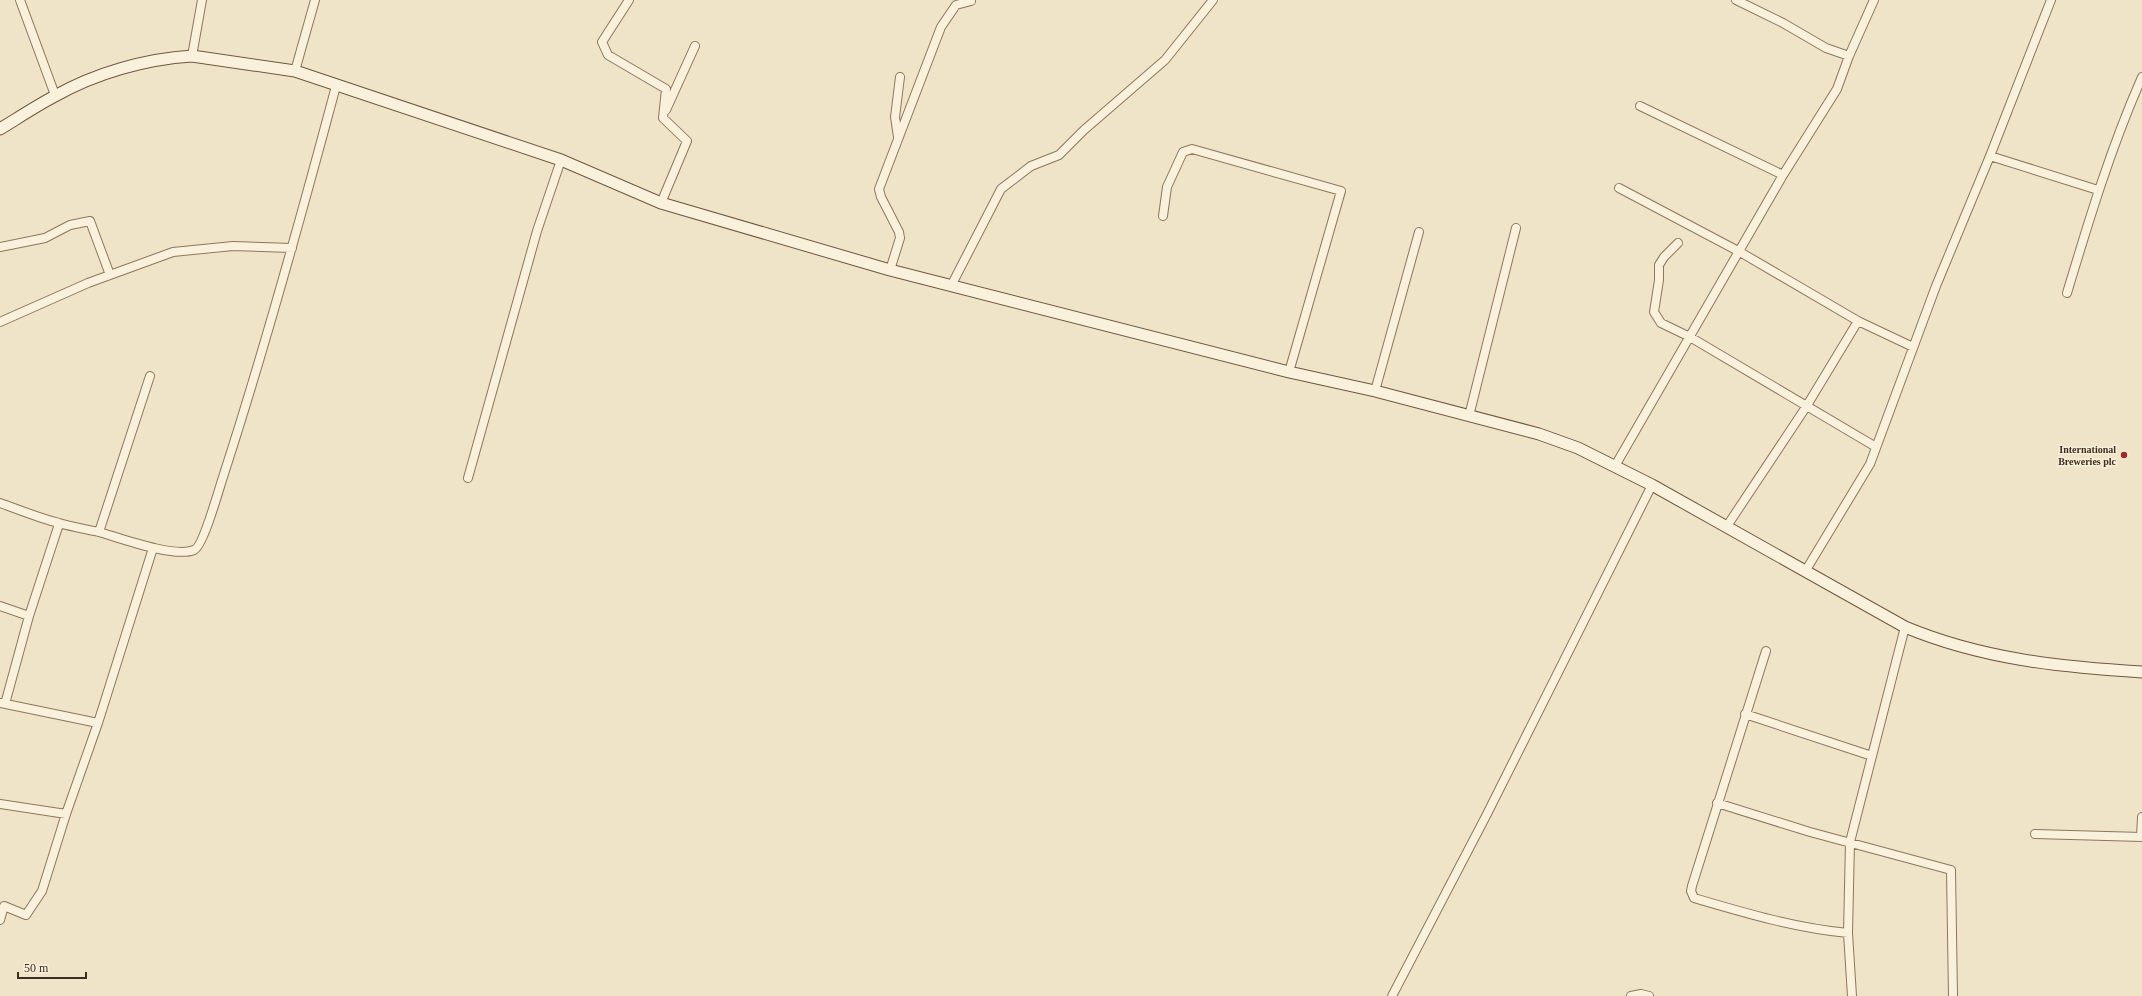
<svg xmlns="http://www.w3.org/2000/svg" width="2142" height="996" viewBox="0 0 2142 996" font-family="'Times New Roman',serif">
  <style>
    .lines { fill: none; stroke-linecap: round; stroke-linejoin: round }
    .street-casing { stroke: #8d765c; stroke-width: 10 }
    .secondary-casing { stroke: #6f573f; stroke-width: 13 }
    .street { stroke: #faf1dc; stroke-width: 8 }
    .secondary { stroke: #faf1dc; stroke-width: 11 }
    .poi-dot { fill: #9e2a2b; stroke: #f7eed8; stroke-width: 1.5 }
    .labels { text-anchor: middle; stroke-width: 3; stroke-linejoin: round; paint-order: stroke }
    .poi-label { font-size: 10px; font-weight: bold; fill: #3d2e20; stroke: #f7eed8; text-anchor: end }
  </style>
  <rect width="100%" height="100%" fill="#f0e4c8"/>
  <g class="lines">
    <defs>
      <path id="street" d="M20,0L55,95
        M629,0L602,42L608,55L666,89L663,118L687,141L661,203
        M1736,0L1783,23L1826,48L1849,56
        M192,56L202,0
        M295,71L315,0
        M1640,106L1783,175
        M666,110L695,46
        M898,137L895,117L900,77
        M1990,156L2098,190
        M1619,188L1740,252L1858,321L1913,347
        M1163,216L1167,187L1183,152L1192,149L1341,191L1289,372
        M1678,243L1664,257L1659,265V280L1654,312L1661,323L1690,337L1876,447
        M0,247L45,238L70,225L90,221L110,275
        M890,270L900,238L899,232L881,197L879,189L941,27L956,5L971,1
        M951,286L1001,189L1031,166L1059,155L1084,130L1165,60L1213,0
        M2067,293C2089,220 2111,147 2142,77
        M0,322L88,283L173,252L233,246L292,248
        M1375,391L1419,232
        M1469,416L1516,228
        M1615,466L1783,175L1837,89L1849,56L1874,0
        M468,478L537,231L561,160
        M0,503C20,510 39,518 59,523C72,527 86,529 99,532C120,538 174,558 194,550C203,547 219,489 223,477C265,348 301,217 336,86
        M1727,526L1806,407L1858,321
        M99,532L150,376
        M1806,570L1870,464L1936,286L1990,156L2051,0
        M0,606L29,616
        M1766,651L1692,886L1691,891L1694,898C1745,913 1795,928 1848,933
        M1,703L98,723
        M5,704L29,616L59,524
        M1745,714L1872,756
        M1717,803L1810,832L1951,870L1953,996
        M0,804L66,814L98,723L153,548
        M2035,834L2142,837
        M2141,837L2142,817
        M0,920L4,906L26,915L42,891L66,814
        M1392,996L1486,816L1652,485
        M1631,996L1641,994L1649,996
        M1852,996L1848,933L1850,842L1905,627"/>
      <path id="secondary" d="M0,129C18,118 36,106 55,96C96,73 145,59 192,56L295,71L561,160L661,203L890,270L1289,372L1375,391L1539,434L1578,448L1652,485L1905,627C1982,659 2060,667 2142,672"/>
    </defs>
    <use href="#street" class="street-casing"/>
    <use href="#secondary" class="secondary-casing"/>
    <use href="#street" class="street"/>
    <use href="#secondary" class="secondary"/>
  </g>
  <circle class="poi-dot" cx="2124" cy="455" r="4"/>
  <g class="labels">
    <g class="poi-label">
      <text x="2116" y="453">International<tspan x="2116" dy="12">Breweries plc</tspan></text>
    </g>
  </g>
  <path d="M18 972v6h68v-6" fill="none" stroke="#3d2e20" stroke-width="2"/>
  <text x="24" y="972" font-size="12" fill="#3d2e20" stroke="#f7eed8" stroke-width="3" paint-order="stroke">50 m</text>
</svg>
